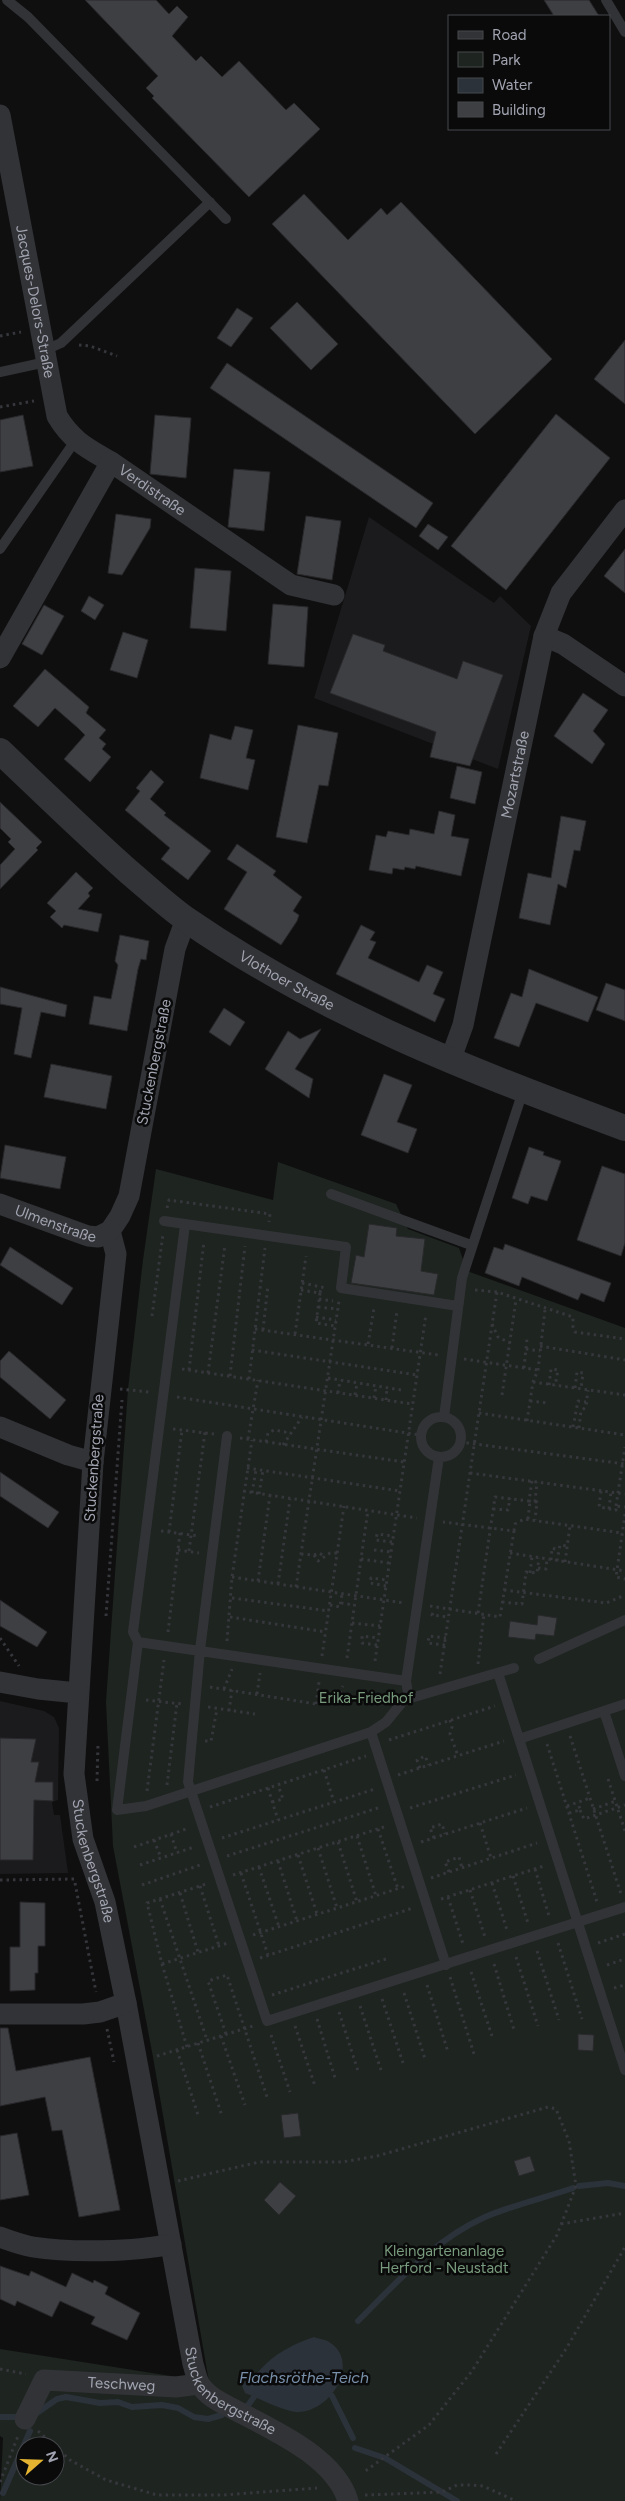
<svg xmlns="http://www.w3.org/2000/svg" width="625" height="2501" viewBox="0 0 625 2501" font-family="Figtree,sans-serif">
  <style>
    .built { fill: #1b1b1d }
    .green { fill: #1e241f; fill-rule: evenodd }
    .water { fill: #2b323a }
    .lines { fill: none; stroke-linecap: round; stroke-linejoin: round }
    .stream { stroke: #2b323a; stroke-width: 6 }
    .building { fill: #3e3f43; stroke: #29292c }
    .path { stroke: #36373c; stroke-width: 3; stroke-dasharray: 2.5 4; stroke-linecap: butt }
    .service { stroke: #323337; stroke-width: 10 }
    .minor { stroke: #323337; stroke-width: 21 }
    .tertiary { stroke: #323337; stroke-width: 26 }
    .labels { text-anchor: middle; stroke-width: 5; stroke-linejoin: round; paint-order: stroke }
    .street-label { font-size: 15px; fill: #a1a4b0; stroke: #0a0a0b }
    .park-label { font-size: 15px; fill: #799b7d; stroke: #0a0a0b }
    .water-label { font-size: 16px; font-style: italic; fill: #7990aa; stroke: #0a0a0b }
  </style>
  <rect width="100%" height="100%" fill="#0f0f10"/>
  <path class="built" d="M369,517L494,603L500,596L531,626L498,769L314,698Z
    M0,1701L44,1711L54,1717L59,1728L58,1800L52,1802L54,1815H60L68,1873L0,1874Z"/>
  <path class="green" d="M278,1162L396,1204L408,1229L459,1248L467,1271L625,1328V2501H0L3,2438L0,2436V2349L209,2382L153,2057L113,1846L106,1702L128,1389L143,1260L156,1169L273,1200ZM25,2446H55V2476H25Z"/>
  <path class="water" d="M314,2337C319,2339 325,2339 329,2342C361,2361 332,2413 296,2412C283,2411 258,2398 245,2393L242,2386C246,2379 254,2376 260,2370C274,2354 293,2344 314,2337Z"/>
  <g class="lines">
    <path class="stream" d="M579,2186L608,2183L625,2186
      M358,2321C397,2282 434,2240 485,2217C513,2205 544,2198 573,2188
      M332,2396L353,2438
      M246,2408L254,2397
      M34,2415L57,2399L66,2397L100,2403L118,2402L132,2407L162,2405L178,2408L194,2417L208,2419L222,2415
      M0,2417H18
      M355,2448L385,2458L457,2501
      M3,2493L30,2431"/>
  </g>
  <path class="building" d="M85,0H156L169,14L177,6L188,17L172,36L196,61L201,56L222,77L239,61L286,110L294,103L320,129L249,197L152,98L154,96L146,88L158,76Z
    M544,0H589L599,16H554Z
    M304,194L348,240L381,208L387,215L401,202L552,359L475,434L272,224Z
    M297,302L338,344L311,370L270,328Z
    M237,308L253,318L231,347L217,338Z
    M625,340V404L594,379Z
    M227,363L433,503L416,528L210,388Z
    M556,414L610,458L506,590L451,546Z
    M23,415L33,466L0,472V420Z
    M155,415L191,418L186,478L150,474Z
    M234,469L270,472L264,531L228,527Z
    M116,514L151,519L150,528L122,575L108,573Z
    M306,516L341,521L332,580L297,574Z
    M428,524L448,537L438,550L419,536Z
    M625,549V593L604,576Z
    M195,568L231,571L226,631L190,628Z
    M89,596L104,605L95,620L81,611Z
    M273,604L308,607L304,667L268,664Z
    M44,605L64,616L42,655L22,644Z
    M123,632L148,640L137,678L110,670Z
    M353,634L385,645L383,651L457,679L463,661L503,675L470,766L430,757L436,732L330,693Z
    M45,669L89,707L86,713L106,730L99,738L106,744L102,749L111,757L90,782L64,759L85,735L78,728L55,708L38,727L13,706Z
    M583,693L608,710L593,731L605,744L592,764L554,736Z
    M298,725L338,733L328,786L319,785L307,843L276,837Z
    M235,726L253,730L246,758L255,760L248,790L200,778L210,734L231,740Z
    M457,766L482,772L475,804L450,798Z
    M151,770L164,782L150,799L166,813L164,815L211,851L188,880L161,859L170,848L125,810L140,791L136,788Z
    M0,802L42,842L36,848L38,850L0,889V865L15,849L8,842L11,839L0,828Z
    M439,811L455,815L451,836L469,839L461,876L416,866L415,869L405,867L404,870L393,868L392,874L369,870L376,835L386,837L388,831L409,835L410,829L434,834Z
    M561,816L586,821L580,851L574,850L566,888L558,884L550,925L519,918L528,873L551,878Z
    M237,844L276,871L273,875L302,897L293,911L299,915L297,921L281,945L224,909L247,872L227,859Z
    M76,872L93,888L88,893L90,896L78,909L102,914L98,932L64,925L62,928L50,917L56,911L47,903Z
    M361,925L375,932L370,940L376,942L368,958L419,982L427,965L443,972L433,994L445,999L435,1022L336,974Z
    M120,935L149,941L146,960L141,959L138,969L127,1031L89,1024L94,996L111,999L118,965L115,961Z
    M529,969L598,997L588,1022L536,1003L519,1047L494,1038L511,993L522,997Z
    M606,983L625,990V1021L596,1010Z
    M0,987L67,1005L65,1017L41,1012L31,1058L14,1054L22,1008L0,1004Z
    M224,1008L245,1022L230,1046L209,1032Z
    M321,1029L295,1069L313,1079L309,1098L265,1069L288,1031L300,1039Z
    M51,1064L112,1076L106,1109L44,1097Z
    M384,1074L412,1085L397,1122L417,1129L408,1153L361,1135Z
    M5,1145L66,1157L60,1189L0,1178Z
    M529,1147L544,1152L543,1155L561,1161L547,1201L531,1196L528,1204L512,1198Z
    M602,1166L625,1174V1243L621,1256L577,1240Z
    M369,1224L397,1228L396,1236L425,1239L421,1271L438,1274L434,1295L351,1283L356,1255L364,1257Z
    M505,1244L611,1283L604,1302L581,1293L578,1300L522,1277L519,1286L485,1273L494,1247L503,1250Z
    M10,1247L73,1288L62,1305L0,1265Z
    M9,1351L66,1400L50,1419L0,1377V1361Z
    M0,1472L59,1512L48,1528L0,1496Z
    M0,1600L47,1632L37,1647L0,1626Z
    M538,1615L557,1618L554,1636L536,1634L535,1640L508,1637L510,1621L537,1625Z
    M0,1738L36,1739L31,1762H39L35,1782H53V1801L34,1800L33,1860H0Z
    M20,1902L45,1903V1946H38V1973H35V1990L10,1991V1947H20Z
    M0,2028H8L16,2071L90,2057L120,2210L79,2217L62,2130L52,2131L45,2097L0,2106Z
    M578,2034L594,2035L593,2051L578,2050Z
    M298,2113L301,2136L284,2138L281,2115Z
    M17,2133L29,2195L0,2200V2136Z
    M530,2156L535,2171L519,2176L514,2161Z
    M280,2182L296,2196L279,2215L264,2200Z
    M0,2266L29,2276L31,2271L66,2287L72,2273L93,2283L94,2280L108,2287L105,2294L140,2313L127,2340L91,2324L95,2317L60,2301L52,2317L17,2301L15,2306L0,2299Z"/>
  <g class="lines">
    <path class="path" d="M0,336L21,332
      M79,345L90,346L117,356
      M0,407L34,401
      M167,1208L169,1200L270,1214L269,1222
      M302,1283L326,1288
      M301,1290L320,1293L321,1288
      M475,1290L497,1292
      M320,1293L316,1323L335,1326
      M319,1299L333,1301
      M318,1307L337,1309
      M152,1316L163,1234
      M316,1317L336,1320
      M492,1324L498,1337L510,1343
      M255,1329L438,1355
      M263,1330L268,1285
      M295,1334L306,1256
      M368,1344L374,1308
      M540,1346L625,1360
      M392,1348L397,1311
      M526,1349L540,1351
      M252,1350L417,1375
      M464,1359L538,1370
      M524,1368L527,1339
      M182,1369L412,1404
      M189,1370L204,1241
      M208,1373L225,1245
      M230,1376L245,1246
      M328,1378L401,1390
      M249,1379L265,1248
      M533,1382L625,1395
      M549,1385L551,1369L558,1370L555,1386
      M575,1388L577,1372L583,1373L581,1389
      M120,1389L149,1392
      M338,1393L340,1380
      M355,1395L357,1383
      M502,1395L516,1300
      M177,1397L420,1435
      M374,1398L376,1386
      M386,1400L387,1388
      M530,1401L548,1403
      M479,1413L625,1435
      M527,1421L533,1382L538,1370L545,1310
      M573,1427L578,1401L586,1402
      M579,1428L581,1411L586,1407L588,1390
      M173,1429L214,1434
      M240,1438L404,1462
      M248,1439L258,1380
      M266,1442L268,1433L274,1430L285,1432L289,1436
      M460,1442L625,1464
      M283,1445L302,1417
      M247,1468L400,1491
      M470,1473L625,1494
      M532,1481L529,1501L537,1502L535,1520
      M243,1491L417,1518
      M601,1491L599,1507L616,1510V1506L625,1507
      M252,1493L256,1470
      M259,1494L263,1470
      M535,1502L537,1482
      M616,1506L625,1447
      M493,1509L508,1510L510,1498
      M609,1509L611,1492
      M625,1514L616,1577L625,1579
      M528,1519L530,1501
      M161,1531L199,1536
      M514,1531L515,1524L524,1519L622,1533
      M169,1532L182,1430
      M392,1542L376,1540L377,1534L393,1536
      M178,1550L199,1553
      M374,1550L391,1552
      M189,1551L205,1432
      M510,1553L625,1571
      M301,1554L314,1555L319,1553L324,1556
      M314,1555L318,1561L330,1553H337
      M361,1559L389,1563
      M551,1560L552,1548L559,1550
      M557,1561L560,1545L567,1546
      M565,1562L570,1526
      M538,1568L546,1569L547,1559
      M530,1573L532,1557
      M232,1577L404,1603
      M258,1581L270,1495
      M278,1584L290,1499
      M386,1586L370,1583L371,1578L387,1580
      M296,1587L339,1301
      M504,1590L606,1603L625,1595
      M232,1598L329,1611
      M502,1602L522,1604L526,1572L537,1573L539,1558
      M341,1603L354,1605
      M330,1605L340,1607L342,1594
      M430,1606L500,1617L514,1531L443,1522
      M433,1613L432,1615L448,1617
      M478,1613L495,1497L529,1501
      M106,1616L122,1400
      M230,1617L326,1632
      M352,1623L380,1626
      M168,1632L180,1533
      M0,1638L19,1666
      M227,1641L232,1577L252,1440
      M377,1645L362,1643V1636L378,1638
      M445,1645L428,1643L429,1636L446,1638
      M322,1656L344,1506
      M347,1658L368,1510
      M375,1661L426,1314
      M478,1664L484,1614
      M440,1674L497,1292L573,1317V1327L575,1332L625,1339
      M210,1687L316,1704L336,1701L343,1686
      M224,1689L232,1669
      M257,1694L260,1673
      M146,1700L182,1704
      M316,1704L319,1682
      M208,1707L255,1714
      M229,1711L232,1690
      M450,1720L452,1727L450,1734L458,1756
      M570,1736L621,1894
      M389,1740L495,1706
      M205,1741H211L217,1709
      M547,1744L597,1902
      M420,1768L417,1760L425,1756L429,1765
      M324,1770L334,1802
      M398,1775L504,1741
      M608,1779L625,1831
      M97,1781L98,1744
      M167,1785L177,1703
      M268,1788L278,1820
      M147,1791L164,1660
      M272,1802L283,1799L278,1785
      M567,1806L590,1798
      M210,1807L366,1756
      M410,1808L516,1775
      M593,1809L616,1801
      M580,1810L584,1819L625,1805
      M569,1813L580,1810L578,1802
      M480,1823L491,1858
      M378,1829L398,1889
      M171,1834L177,1853
      M357,1836L376,1896
      M222,1838L375,1789
      M434,1838L430,1828L442,1824L445,1834
      M154,1840L161,1858
      M338,1842L357,1902
      M421,1842L527,1808
      M134,1847L189,1828
      M318,1848L337,1908
      M298,1855L317,1914
      M227,1856L381,1807
      M278,1861L297,1921
      M140,1865L194,1847
      M259,1867L279,1927
      M535,1869L549,1916
      M449,1872L445,1862L459,1857L462,1868
      M241,1873L268,1955
      M233,1875L387,1826
      M513,1876L528,1923
      M431,1878L537,1843
      M0,1880L75,1879
      M75,1883L96,1992
      M492,1883L507,1930
      M142,1885L200,1865
      M200,1886L219,1946
      M470,1890L485,1937
      M180,1893L198,1952
      M448,1897L463,1944
      M160,1899L207,2040
      M441,1899L544,1866
      M253,1935L406,1886
      M558,1943L582,2019
      M598,1943L625,1934
      M537,1951L559,2020
      M516,1957L538,2026
      M260,1958L413,1908
      M162,1964L228,1943
      M494,1964L514,2030
      M607,1965L625,1959
      M471,1972L492,2036
      M450,1977L474,2054
      M427,1985L448,2052
      M614,1988L625,1985
      M404,1993L425,2059
      M272,1995L389,1958
      M382,1999L403,2063
      M360,2006L381,2070
      M339,2012L359,2074
      M317,2019L335,2078
      M295,2026L315,2086
      M107,2029L114,2062
      M226,2034L208,1981L227,1975L268,2100
      M271,2035L290,2092
      M221,2036L245,2105
      M198,2043L222,2116
      M187,2047L162,1964L147,1903L206,1884
      M177,2050L199,2118
      M157,2056L253,2026
      M178,2181L259,2162H342L377,2156L548,2107L556,2109L569,2141L576,2186L557,2235L472,2371L429,2425L364,2472
      M561,2224L625,2213
      M0,2369L26,2374
      M38,2431L55,2446
      M55,2446L70,2460L106,2480L157,2495H223L317,2488
      M496,2454L566,2349L625,2247
      M0,2482L18,2436
      M365,2495L442,2492L457,2485H470L483,2486L516,2501"/>
    <path class="service" d="M7,0L28,17L226,219
      M606,0L625,32
      M43,351L61,343L210,202
      M0,372L46,362
      M0,549L75,441
      M331,1194L471,1245
      M164,1221L346,1247L341,1288L458,1306
      M185,1225L133,1632L138,1642L117,1810L146,1806L371,1732
      M444,1417L462,1278L523,1091
      M421 1437a20 20 0 1 1 40 0a20 20 0 1 1-40 0Z
      M227,1436L200,1650L188,1782L267,2021L625,1907
      M138,1642L406,1681
      M539,1659L625,1620
      M498,1673L625,2070
      M409,1699L406,1681L439,1457
      M604,1711L625,1776
      M519,1739L625,1704
      M446,1965L371,1732L386,1722L404,1700L514,1668"/>
    <g class="minor">
      <path id="s1" d="M0,115L57,416C72,441 87,448 111,462"/>
      <path d="M544,636L563,644L625,686"/>
      <path id="s2" d="M0,658L111,462L291,585L334,595"/>
      <path id="s3" d="M186,919L175,949L129,1196L120,1216L110,1231L116,1254L93,1462L74,1774L83,1839L105,1902L126,2003L193,2364C195,2370 196,2377 199,2383C206,2396 222,2403 235,2410C273,2430 335,2457 348,2501"/>
      <path id="s4" d="M450,1061L463,1025L544,636L561,593L625,510"/>
      <path id="s5" d="M0,1204L88,1236L98,1237L110,1231"/>
      <path d="M0,1427L68,1455L93,1462"/>
      <path d="M0,1682L38,1689L78,1693"/>
      <path d="M0,2014H83L100,2012L126,2003"/>
      <path d="M0,2237C11,2241 22,2245 33,2247C70,2253 135,2252 171,2244"/>
      <path id="s6" d="M25,2419L44,2380L176,2387L199,2384"/>
    </g>
    <path class="tertiary" id="s7" d="M0,751C43,792 85,833 129,872C148,888 167,906 187,920C322,1013 472,1072 625,1128"/>
  </g>
  <g class="labels">
    <g class="street-label">
      <text dy="5" stroke="none"><textPath href="#s1" startOffset="190">Jacques-Delors-Straße</textPath></text>
      <text dy="5" stroke="none"><textPath href="#s2" startOffset="275">Verdistraße</textPath></text>
      <text dy="5" stroke="none"><textPath href="#s4" startOffset="294">Mozartstraße</textPath></text>
      <text dy="5" stroke="none"><textPath href="#s7" startOffset="369">Vlothoer Straße</textPath></text>
      <text transform="translate(154 1062) rotate(-79)" y="5">Stuckenbergstraße</text>
      <text dy="5" stroke="none"><textPath href="#s5" startOffset="59">Ulmenstraße</textPath></text>
      <text transform="translate(94 1458) rotate(-86)" y="5">Stuckenbergstraße</text>
      <text dy="5" stroke="none"><textPath href="#s3" startOffset="958">Stuckenbergstraße</textPath></text>
      <text dy="5" stroke="none"><textPath href="#s6" startOffset="121">Teschweg</textPath></text>
      <text dy="5" stroke="none"><textPath href="#s3" startOffset="1518">Stuckenbergstraße</textPath></text>
    </g>
    <g class="park-label">
      <text x="366" y="1703">Erika-Friedhof</text>
      <text x="444" y="2256">Kleingartenanlage<tspan x="444" dy="17">Herford - Neustadt</tspan></text>
    </g>
    <g class="water-label">
      <text x="304" y="2383">Flachsröthe-Teich</text>
    </g>
  </g>
  <rect x="448" y="15" width="162" height="115" fill="#0a0a0b" stroke="#46484d"/>
  <rect x="458" y="31" width="25" height="8" fill="#323337" stroke="#46484d"/>
  <text x="492" y="40" font-size="15" fill="#a1a4b0">Road</text>
  <rect x="458" y="52" width="25" height="15" fill="#1e241f" stroke="#46484d"/>
  <text x="492" y="65" font-size="15" fill="#a1a4b0">Park</text>
  <rect x="458" y="78" width="25" height="15" fill="#2b323a" stroke="#46484d"/>
  <text x="492" y="90" font-size="15" fill="#a1a4b0">Water</text>
  <rect x="458" y="102" width="25" height="15" fill="#3e3f43" stroke="#46484d"/>
  <text x="492" y="115" font-size="15" fill="#a1a4b0">Building</text>
  <g transform="translate(40 2461) rotate(70)"><circle r="24" fill="#0a0a0b" stroke="#46484d"/>
  <path d="M0-4L9 19L0 12L-9 19Z" fill="#e5b532"/>
  <text y="-8" font-size="14" font-weight="bold" text-anchor="middle" fill="#a1a4b0">N</text>
  </g>
</svg>
